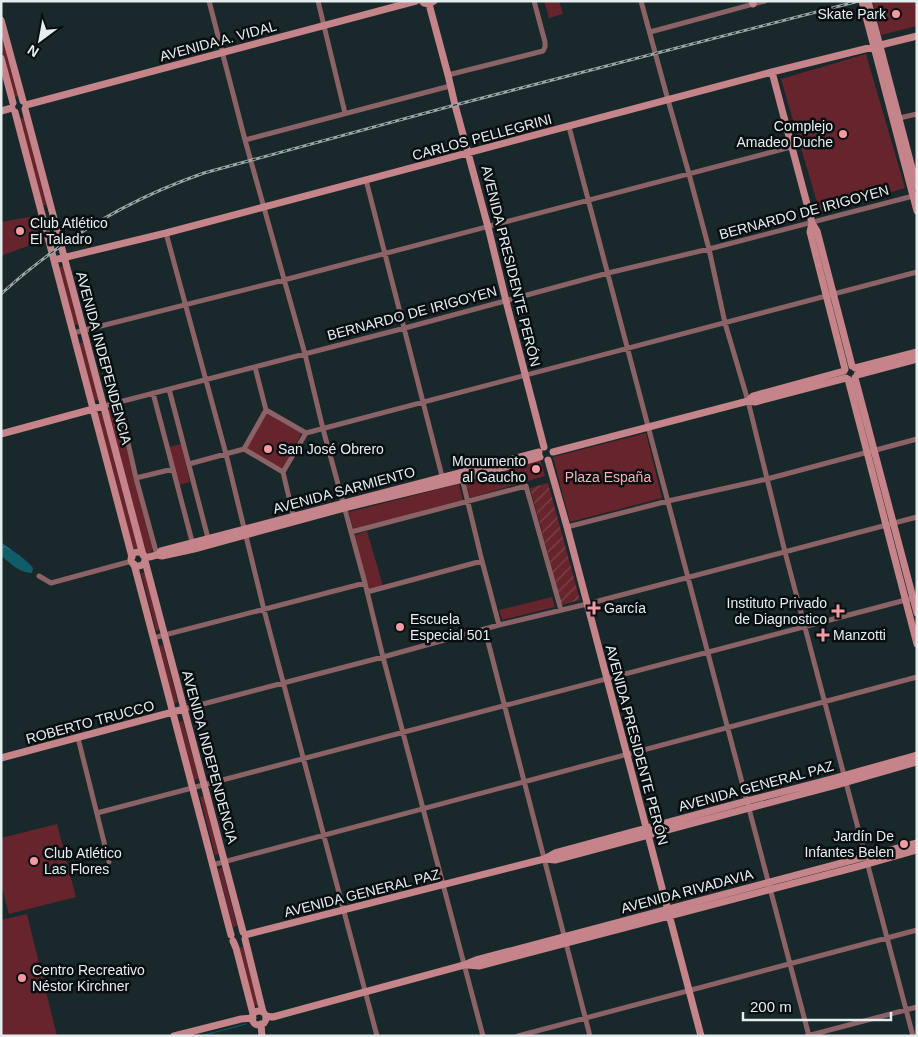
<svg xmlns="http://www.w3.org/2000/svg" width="918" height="1037" viewBox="0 0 918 1037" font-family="Helvetica,sans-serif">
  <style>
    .green { fill: #66242d }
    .garden { fill: url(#garden-furrows) }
    .water { fill: url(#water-ripples) }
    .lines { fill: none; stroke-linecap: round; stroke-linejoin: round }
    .stream { stroke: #105d68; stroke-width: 1 }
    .street { stroke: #8b6265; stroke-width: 5 }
    .secondary { stroke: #c58489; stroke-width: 7 }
    .rail-casing { stroke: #99a5a6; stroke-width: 3 }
    .rail { stroke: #090f10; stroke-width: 1; stroke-dasharray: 4; stroke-linecap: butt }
    .poi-dot { fill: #f49aa2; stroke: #090f10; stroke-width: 2 }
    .labels { text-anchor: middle; stroke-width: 5; stroke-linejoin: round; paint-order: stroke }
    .poi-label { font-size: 14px; fill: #e4eeef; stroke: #090f10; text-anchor: start }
    .street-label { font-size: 14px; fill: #e4eeef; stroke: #090f10 }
    .park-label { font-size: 14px; fill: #fbafb5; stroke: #090f10 }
  </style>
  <defs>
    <pattern id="garden-furrows" width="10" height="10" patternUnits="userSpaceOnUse" patternTransform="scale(1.25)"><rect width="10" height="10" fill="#66242d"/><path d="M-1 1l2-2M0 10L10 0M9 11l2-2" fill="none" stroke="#7c444c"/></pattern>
    <pattern id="water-ripples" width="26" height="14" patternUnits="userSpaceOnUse" patternTransform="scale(1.25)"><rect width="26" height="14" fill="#105d68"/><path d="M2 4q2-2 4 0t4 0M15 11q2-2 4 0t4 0" fill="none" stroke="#33757e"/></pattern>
  </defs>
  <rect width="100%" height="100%" fill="#19282a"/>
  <path class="green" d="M544,1H559L563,14L549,18Z
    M878,1H917V26L881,35L873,2Z
    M1,30L19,96L14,97L1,48Z
    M866,54L905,188L820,213L781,79Z
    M25,117L47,204L43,206L20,119Z
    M35,216L41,241L1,256V222Z
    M64,266L79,324L74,325L59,267Z
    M83,342L99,400L94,401L79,344Z
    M116,407L153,549L150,553L146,554L107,410Z
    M102,412L138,548L133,549L98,414Z
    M268,414L300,432L301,435L283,467L281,468L248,450L247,447L266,415Z
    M646,433L662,498L570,522L553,457Z
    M181,444L190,482L179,485L169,447Z
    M540,459L545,476L470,498L465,481Z
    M459,484L463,500L353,529L349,512Z
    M367,531L383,586L369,589L353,536Z
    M145,572L160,630L156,631L141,573Z
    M552,597L555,607L502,620L499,610Z
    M163,645L178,702L174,704L159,646Z
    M183,721L199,779L194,780L179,722Z
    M204,796L219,854L215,855L200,797Z
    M57,824L76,897L9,914L1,884V838Z
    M222,868L237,926L233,927L218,869Z
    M27,914L57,1036H1V920Z
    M243,947L258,1005L254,1006L239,948Z"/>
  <path class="garden" d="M548,483L580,600L562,605L530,488Z"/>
  <path class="water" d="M1,542C12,551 24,557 33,568L32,573C19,573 11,563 1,556Z"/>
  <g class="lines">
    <path class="stream" d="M201,1036L246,1024"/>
    <path class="street" d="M209,1L245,140L305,354L323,429L365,583L383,657L483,1036
      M318,1L345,113
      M641,1L668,100L689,174L709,249L725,323L748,401L785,552L913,1036
      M650,32L765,1
      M448,75L543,51L545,47V42L534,1
      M895,119L917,114
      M569,127L809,1036
      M245,140L450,86
      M366,180L443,480
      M166,233L226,454L264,610L377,1036
      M73,333L284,280L791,147
      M255,367L266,410
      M169,389L209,542
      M153,393L193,545
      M119,403L136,478L157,555
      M104,406L405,328L608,273L709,249L917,195
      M306,433L283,472L244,449L266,410L306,433L917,272
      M189,464L244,449
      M283,472L294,519
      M136,478L173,469
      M462,478L482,561L499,625
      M567,527L668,501L767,479L917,439
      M351,532L526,486L561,610
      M39,576L51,583L132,561
      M367,592L482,561
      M485,630L590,1036
      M153,638L365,583
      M184,709L383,657L499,625L587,604L917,517
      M78,738L109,862
      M97,813L917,597
      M212,865L917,677
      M518,1036L917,930
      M807,1036L917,1007"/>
    <path class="secondary" d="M422,1L424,3L429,4L434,1
      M752,1L753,4
      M862,1L917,211
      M868,1L917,187
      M429,4L448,75L455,105L488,227L506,301L544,447
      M1,20L23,101
      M1,58L13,103
      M772,72L812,223L817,231L852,366
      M26,105L416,1
      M25,109L143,555
      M1,111L12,108
      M15,112L132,557
      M812,223L810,232L845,369
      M54,260L166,233L772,72L917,36
      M855,368L917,352
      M857,375L917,359
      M855,378L917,613
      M848,379L917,644
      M748,401L753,396L844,371
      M1,434L104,406
      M553,452L748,401L755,402L846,378
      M548,460L567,527L701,1036
      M131 559a7 7 0 1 1 14 0a7 7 0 1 1-14 0Z
      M157,555L161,551L539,452
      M145,558L157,555L162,556L194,549L344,508L463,479L540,457
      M145,561L243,932
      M134,564L231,935
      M1,758L184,709
      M544,859L555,860L836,785L917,762
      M245,935L544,859L555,853L747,801L832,779L917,755
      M245,939L263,1012
      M233,941L236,948L253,1014
      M467,965L479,966L856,867L917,850
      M252 1018a7 7 0 1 1 14 0a7 7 0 1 1-14 0Z
      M266,1016L273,1017L464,965L476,960L917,843
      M261,1024L262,1036
      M174,1036L241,1019L253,1018"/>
    <defs>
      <path id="rail" d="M1,294C60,240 129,199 204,173L455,105L859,1"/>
    </defs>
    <use href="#rail" class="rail-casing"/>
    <use href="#rail" class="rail"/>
  </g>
  <g class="poi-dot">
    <circle cx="896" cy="14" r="5"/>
    <circle cx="843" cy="134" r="5"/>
    <circle cx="20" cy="231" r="5"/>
    <circle cx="268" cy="449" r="5"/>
    <circle cx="536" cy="469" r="5"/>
    <path d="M591.5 600.5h5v5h5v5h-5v5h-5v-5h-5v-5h5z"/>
    <path d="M835.5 603.5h5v5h5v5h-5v5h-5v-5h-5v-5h5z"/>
    <circle cx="400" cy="627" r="5"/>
    <path d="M820.5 627.5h5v5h5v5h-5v5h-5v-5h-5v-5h5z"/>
    <circle cx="904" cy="844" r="5"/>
    <circle cx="34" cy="861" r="5"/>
    <circle cx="22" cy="978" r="5"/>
  </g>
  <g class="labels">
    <g class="poi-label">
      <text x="886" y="19" text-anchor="end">Skate Park</text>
      <text x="833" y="131" text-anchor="end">Complejo<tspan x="833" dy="16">Amadeo Duche</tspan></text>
      <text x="30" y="228">Club Atlético<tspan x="30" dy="16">El Taladro</tspan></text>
      <text x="278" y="454">San José Obrero</text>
      <text x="526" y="466" text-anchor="end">Monumento<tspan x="526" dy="16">al Gaucho</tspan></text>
      <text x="827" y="608" text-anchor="end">Instituto Privado<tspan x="827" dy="16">de Diagnostico</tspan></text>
      <text x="604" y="613">García</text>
      <text x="410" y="624">Escuela<tspan x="410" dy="16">Especial 501</tspan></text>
      <text x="833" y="640">Manzotti</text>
      <text x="894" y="841" text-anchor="end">Jardín De<tspan x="894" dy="16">Infantes Belen</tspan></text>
      <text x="44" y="858">Club Atlético<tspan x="44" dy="16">Las Flores</tspan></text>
      <text x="32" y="975">Centro Recreativo<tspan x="32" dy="16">Néstor Kirchner</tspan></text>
    </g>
    <g class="street-label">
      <text transform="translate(218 41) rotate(-15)" y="5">AVENIDA A. VIDAL</text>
      <text transform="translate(482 137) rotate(-15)" y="5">CARLOS PELLEGRINI</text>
      <text transform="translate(804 212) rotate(-15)" y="5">BERNARDO DE IRIGOYEN</text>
      <text transform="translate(511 266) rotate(76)" y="5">AVENIDA PRESIDENTE PERÓN</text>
      <text transform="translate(412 313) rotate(-15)" y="5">BERNARDO DE IRIGOYEN</text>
      <text transform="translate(104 358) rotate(75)" y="5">AVENIDA INDEPENDENCIA</text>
      <text transform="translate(344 490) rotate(-15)" y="5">AVENIDA SARMIENTO</text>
      <text transform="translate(90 722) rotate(-15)" y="5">ROBERTO TRUCCO</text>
      <text transform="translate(637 745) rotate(75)" y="5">AVENIDA PRESIDENTE PERÓN</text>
      <text transform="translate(210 757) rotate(75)" y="5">AVENIDA INDEPENDENCIA</text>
      <text transform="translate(756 786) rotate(-15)" y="5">AVENIDA GENERAL PAZ</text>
      <text transform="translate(687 891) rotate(-15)" y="5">AVENIDA RIVADAVIA</text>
      <text transform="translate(362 893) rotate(-14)" y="5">AVENIDA GENERAL PAZ</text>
    </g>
    <g class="park-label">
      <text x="608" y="482">Plaza España</text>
    </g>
  </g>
  <rect width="918" height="1037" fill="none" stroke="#e4eeef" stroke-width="5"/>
  <g transform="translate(40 40) rotate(212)" stroke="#090f10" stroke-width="4" paint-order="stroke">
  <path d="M0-4L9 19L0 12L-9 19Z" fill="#e4eeef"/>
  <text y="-8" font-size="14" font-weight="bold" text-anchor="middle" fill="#e4eeef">N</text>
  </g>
  <path d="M743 1012v8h148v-8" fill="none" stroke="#e4eeef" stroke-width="2.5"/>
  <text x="750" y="1012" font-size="15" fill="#e4eeef" stroke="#090f10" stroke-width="4" paint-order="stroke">200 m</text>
</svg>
